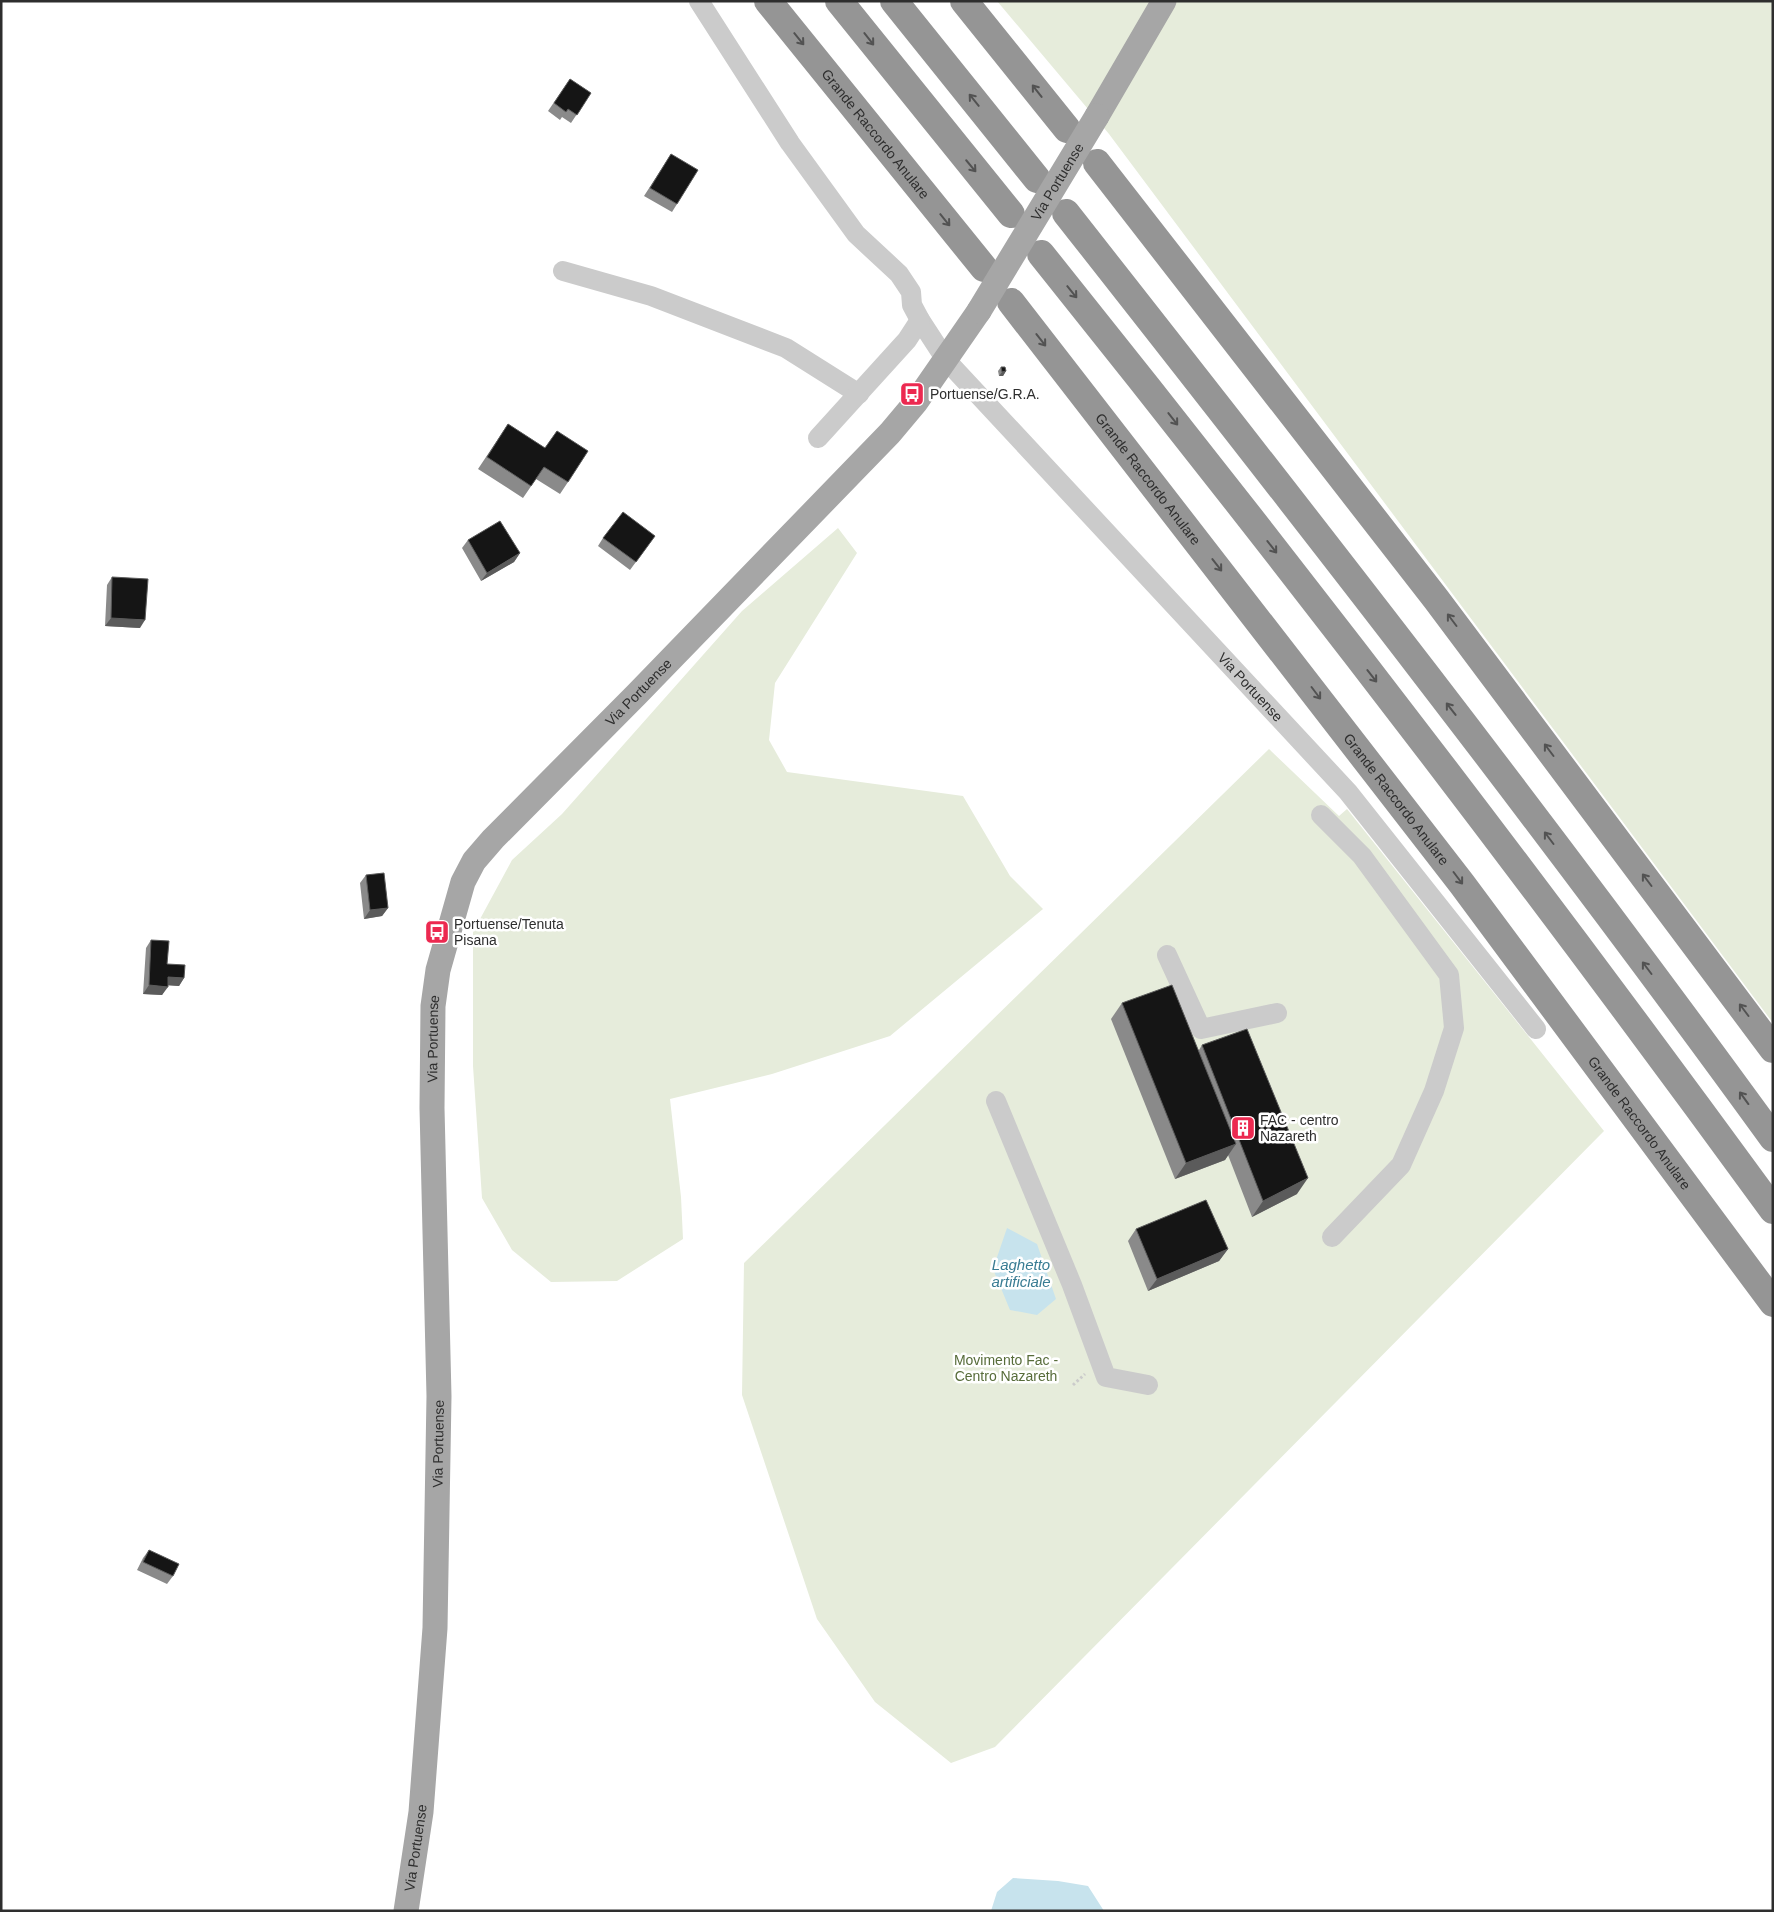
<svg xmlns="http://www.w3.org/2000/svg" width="1774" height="1912" viewBox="0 0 1774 1912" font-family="Arial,sans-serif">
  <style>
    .green { fill: #e6ecdb }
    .water { fill: #c7e3ed }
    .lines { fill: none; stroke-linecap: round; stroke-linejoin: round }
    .path { stroke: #cbcbcb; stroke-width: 3; stroke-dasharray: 2.5 2.5; stroke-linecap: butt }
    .minor { stroke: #cbcbcb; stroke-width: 20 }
    .major { stroke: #a6a6a6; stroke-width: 25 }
    .highway { stroke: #959595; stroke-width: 28 }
    .major-bridge { stroke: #a6a6a6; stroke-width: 25 }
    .wall { fill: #8a8a8a }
    .shaded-wall { fill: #5b5b5b }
    .building { fill: #151515; stroke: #5b5b5b }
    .oneway { stroke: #525252 }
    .labels { text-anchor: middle; stroke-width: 5; stroke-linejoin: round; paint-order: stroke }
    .street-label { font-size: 14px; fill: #2e2e2e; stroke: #fff }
    .poi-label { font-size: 14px; fill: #2e2e2e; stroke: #fff; text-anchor: start }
    .park-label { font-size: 14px; fill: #576c3a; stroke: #fff }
    .water-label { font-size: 15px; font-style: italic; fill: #397c93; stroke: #fff }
  </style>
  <rect width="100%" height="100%" fill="#fff"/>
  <path class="green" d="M997,1H1773V1023L1109,134Z
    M838,528L857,553L775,683L769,740L787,772L963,796L1010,876L1043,909L890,1036L772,1074L670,1099L681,1197L683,1239L617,1281L551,1282L512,1250L482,1198L473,1066V932L512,860L562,814L742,611Z
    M1269,749L1339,816L1347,809L1604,1131L995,1747L951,1763L875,1702L817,1619L742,1395L744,1263Z"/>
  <path class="water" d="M1007,1228L1037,1244L1056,1299L1037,1315L1010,1310L993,1269Z
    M1013,1878L1058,1881L1088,1886L1104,1911H991L997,1892Z"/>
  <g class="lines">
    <path class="path" d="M1073,1385L1085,1374"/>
    <g class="minor">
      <path id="s1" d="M699,1L790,143L856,234L899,274L911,292L912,305L920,320L946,360L1348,792L1536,1029"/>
      <path d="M563,271L651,296L786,348L859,394"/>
      <path d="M818,438L907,340L920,320"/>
      <path d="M1321,815L1362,856L1449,975L1454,1028L1434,1091L1401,1165L1332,1237"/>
      <path d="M1167,955L1201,1029L1277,1013"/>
      <path d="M996,1101L1072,1285L1106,1377L1148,1385"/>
    </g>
    <g class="major">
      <path d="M1097,116L1164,1"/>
      <path id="s2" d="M406,1911L421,1812L435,1628L439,1396L432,1108L433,1006L438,970L463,882L474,861L493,839L637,694L890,433L916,402L979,311"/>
    </g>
    <g class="highway">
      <path id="s3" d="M768,1L984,268"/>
      <path d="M839,1L1011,214"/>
      <path d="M894,1L1037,179"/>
      <path d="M964,1L1067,129"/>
      <path d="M1097,163L1436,599L1773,1049"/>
      <path d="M1066,213C1306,518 1545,824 1773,1138"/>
      <path d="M1041,254C1292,567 1537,886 1773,1210"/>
      <path id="s4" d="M1011,302L1462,884L1773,1303"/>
    </g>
    <path class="major-bridge" id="s5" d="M979,311L1097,116"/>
  </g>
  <path class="wall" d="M570,79L591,93L571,123L562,117L560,120L548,111Z
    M671,154L677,204L672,212L644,196Z
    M1001,367L1006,371L1003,376H999L998,371Z
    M508,424L545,448L557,431L568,482L560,494L536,479L523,498L478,469Z
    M655,536L630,570L598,546L603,538Z
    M468,540L520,553L514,562L481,581L462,548Z
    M112,577L140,628L105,626L107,585Z
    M366,875L388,908L382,916L364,919L360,883Z
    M151,940L167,964L184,978L179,986L168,985L162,995L143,994L146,948Z
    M1122,1003L1199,1050L1202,1045L1297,1194L1252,1217L1228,1155L1225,1160L1175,1179L1111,1019Z
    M1136,1229L1228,1249L1219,1261L1148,1291L1128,1241Z
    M149,1550L173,1576L167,1584L137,1570L143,1558Z"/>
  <path class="shaded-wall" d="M1006,371L1003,376H999L1002,372Z
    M520,553L514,562L481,581L487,573Z
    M111,618L145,620L140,628L105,626Z
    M388,908L382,916L364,919L370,910Z
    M168,977L184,978L179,986L163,985Z
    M149,985L168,987L162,995L143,994Z
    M1236,1144L1225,1160L1175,1179L1186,1163Z
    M1308,1178L1297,1194L1252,1217L1263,1201Z
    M1228,1249L1219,1261L1148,1291L1157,1279Z"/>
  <path class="building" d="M570,79L591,93L577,115L568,109L566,112L554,103Z
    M671,154L698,170L677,204L650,188Z
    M1001,367H1005L1006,371L1002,372Z
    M508,424L545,448L557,431L588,451L568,482L544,467L531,486L487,457Z
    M623,512L655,536L636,562L603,538Z
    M500,521L520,553L487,573L468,540Z
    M112,577L148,579L145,620L111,618Z
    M384,873L388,908L370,910L366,875Z
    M151,940L169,941L167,964L185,965L184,978L168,977V987L149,985Z
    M1172,985L1236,1144L1186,1163L1122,1003Z
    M1247,1029L1308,1178L1263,1201L1202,1045Z
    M1206,1200L1228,1249L1157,1279L1136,1229Z
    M149,1550L179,1564L173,1576L143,1562Z"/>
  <defs><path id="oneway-shaft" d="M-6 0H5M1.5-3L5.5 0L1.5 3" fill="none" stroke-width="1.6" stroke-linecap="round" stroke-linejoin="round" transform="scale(1.25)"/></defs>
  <g class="oneway">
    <use href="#oneway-shaft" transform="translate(799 39) rotate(51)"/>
    <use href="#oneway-shaft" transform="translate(869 39) rotate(52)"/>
    <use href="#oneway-shaft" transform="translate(1037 91) rotate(-128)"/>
    <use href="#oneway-shaft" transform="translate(974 100) rotate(-129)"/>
    <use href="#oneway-shaft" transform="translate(971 166) rotate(50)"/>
    <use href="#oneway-shaft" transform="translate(945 220) rotate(51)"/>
    <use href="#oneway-shaft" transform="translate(1072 292) rotate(51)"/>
    <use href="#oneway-shaft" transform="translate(1041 340) rotate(52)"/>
    <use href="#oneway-shaft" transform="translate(1173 419) rotate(52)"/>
    <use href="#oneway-shaft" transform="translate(1272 547) rotate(52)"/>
    <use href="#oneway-shaft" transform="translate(1217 565) rotate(52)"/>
    <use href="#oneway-shaft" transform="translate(1452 620) rotate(-127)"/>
    <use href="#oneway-shaft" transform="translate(1372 676) rotate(52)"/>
    <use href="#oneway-shaft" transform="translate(1316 693) rotate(53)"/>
    <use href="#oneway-shaft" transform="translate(1451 709) rotate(-128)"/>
    <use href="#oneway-shaft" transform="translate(1549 750) rotate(-127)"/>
    <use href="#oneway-shaft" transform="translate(1549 838) rotate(-127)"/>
    <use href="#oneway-shaft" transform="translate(1458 878) rotate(53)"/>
    <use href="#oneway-shaft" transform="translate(1647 880) rotate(-127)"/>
    <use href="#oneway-shaft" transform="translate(1647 968) rotate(-127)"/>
    <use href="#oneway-shaft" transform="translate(1744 1010) rotate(-127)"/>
    <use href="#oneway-shaft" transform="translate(1744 1098) rotate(-126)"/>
  </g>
  <defs>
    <symbol id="bus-square" viewBox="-11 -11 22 22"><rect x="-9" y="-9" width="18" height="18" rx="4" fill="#ec2950" stroke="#fff"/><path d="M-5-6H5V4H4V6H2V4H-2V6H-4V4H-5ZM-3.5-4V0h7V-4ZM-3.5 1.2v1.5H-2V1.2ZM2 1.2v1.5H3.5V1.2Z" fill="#fff"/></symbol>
    <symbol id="building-square" viewBox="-11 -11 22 22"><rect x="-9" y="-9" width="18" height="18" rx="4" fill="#ec2950" stroke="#fff"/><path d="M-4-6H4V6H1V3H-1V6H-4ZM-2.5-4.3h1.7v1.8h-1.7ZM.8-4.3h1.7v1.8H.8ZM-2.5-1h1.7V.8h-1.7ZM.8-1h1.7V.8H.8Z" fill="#fff"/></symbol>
  </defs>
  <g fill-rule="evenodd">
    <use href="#bus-square" x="898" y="380" width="28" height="28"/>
    <use href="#bus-square" x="423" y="918" width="28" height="28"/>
    <use href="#building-square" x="1229" y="1114" width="28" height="28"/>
  </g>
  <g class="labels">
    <g class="street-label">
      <text dy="5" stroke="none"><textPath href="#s3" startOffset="171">Grande Raccordo Anulare</textPath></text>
      <text dy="5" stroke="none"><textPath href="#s5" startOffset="151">Via Portuense</textPath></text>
      <text dy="5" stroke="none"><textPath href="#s4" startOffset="224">Grande Raccordo Anulare</textPath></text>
      <text dy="5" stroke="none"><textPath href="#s1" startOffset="886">Via Portuense</textPath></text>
      <text dy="5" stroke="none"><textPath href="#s2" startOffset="1294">Via Portuense</textPath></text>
      <text dy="5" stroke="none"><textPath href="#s4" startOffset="629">Grande Raccordo Anulare</textPath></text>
      <text dy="5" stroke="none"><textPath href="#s2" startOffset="874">Via Portuense</textPath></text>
      <text dy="5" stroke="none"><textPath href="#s4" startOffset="1034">Grande Raccordo Anulare</textPath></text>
      <text dy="5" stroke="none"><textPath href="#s2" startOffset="469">Via Portuense</textPath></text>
      <text dy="5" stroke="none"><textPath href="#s2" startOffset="64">Via Portuense</textPath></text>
    </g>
    <g class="poi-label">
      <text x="930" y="399">Portuense/G.R.A.</text>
      <text x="454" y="929">Portuense/Tenuta<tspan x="454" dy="16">Pisana</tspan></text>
      <text x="1260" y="1125">FAC - centro<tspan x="1260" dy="16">Nazareth</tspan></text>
    </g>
    <g class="park-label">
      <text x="1006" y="1365">Movimento Fac -<tspan x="1006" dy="16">Centro Nazareth</tspan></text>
    </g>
    <g class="water-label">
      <text x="1021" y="1270">Laghetto<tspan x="1021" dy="17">artificiale</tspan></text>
    </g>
  </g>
  <rect width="1774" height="1912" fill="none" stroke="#2e2e2e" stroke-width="5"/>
</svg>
